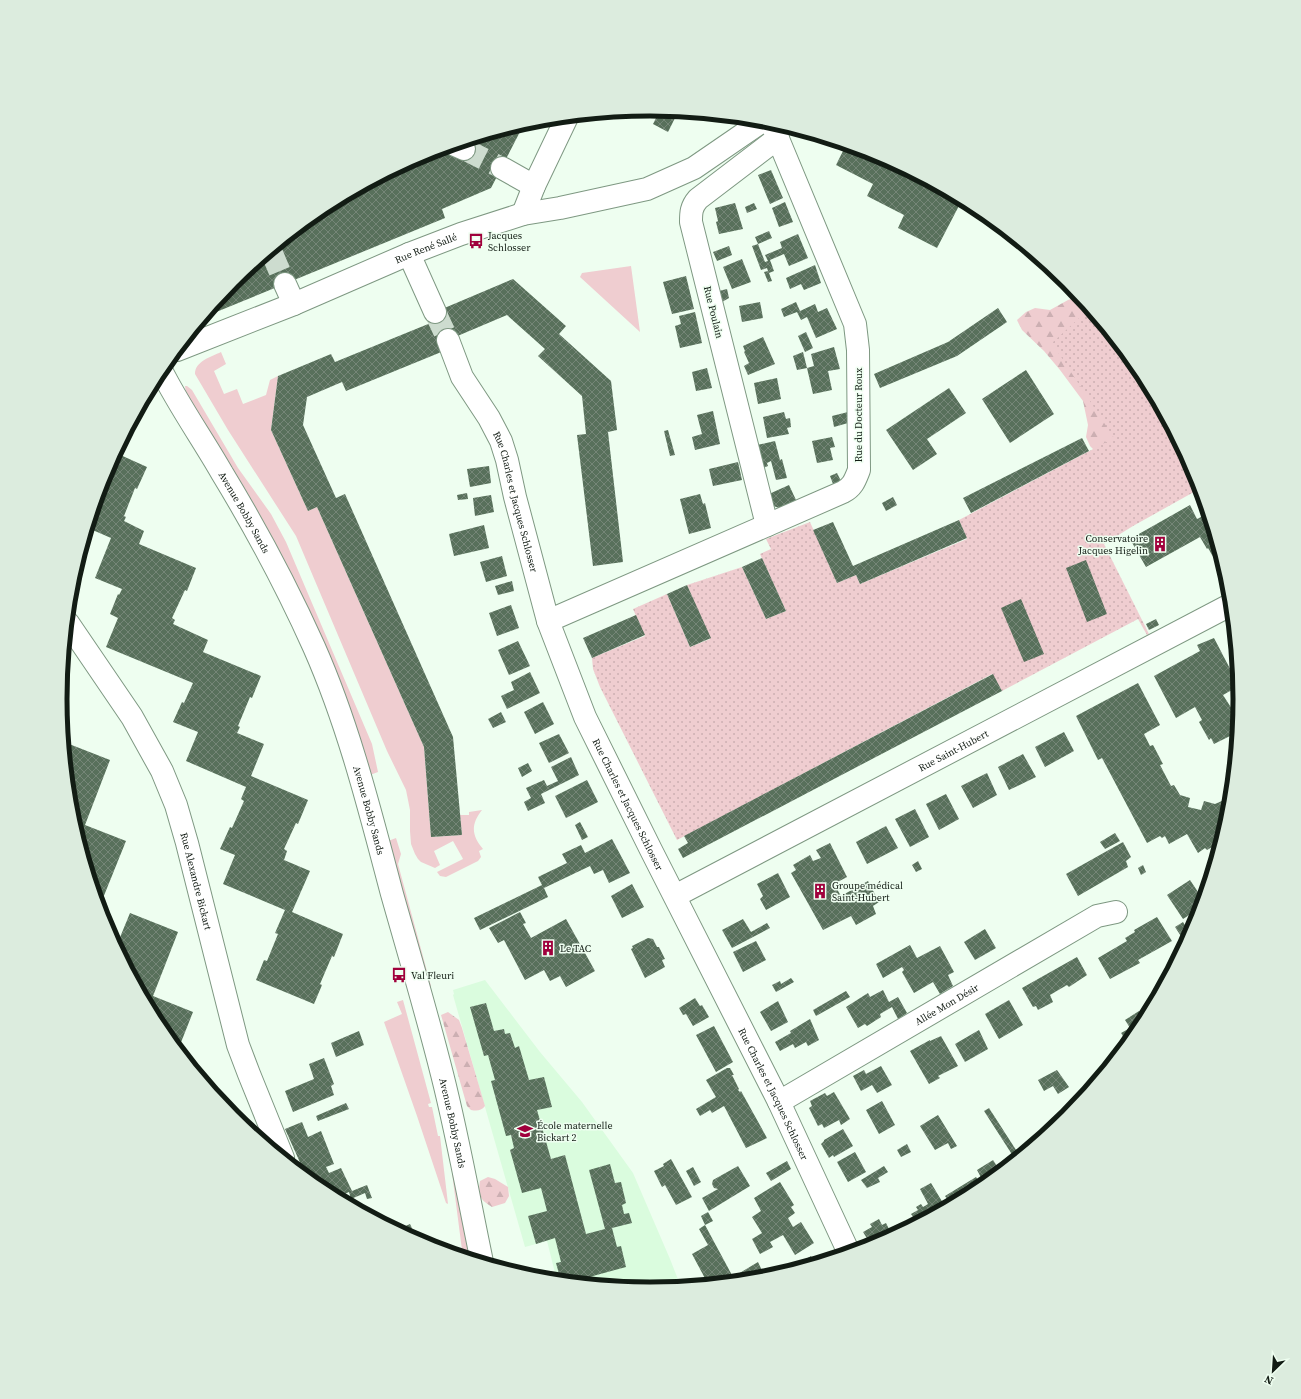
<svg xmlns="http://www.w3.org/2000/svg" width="1301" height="1399" viewBox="0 0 1301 1399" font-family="'Source Serif 4',serif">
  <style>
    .built { fill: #dafcde }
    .green { fill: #efcdd0 }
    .forest { fill: url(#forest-firs) }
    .park { fill: url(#park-dots) }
    .building { fill: url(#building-cross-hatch) }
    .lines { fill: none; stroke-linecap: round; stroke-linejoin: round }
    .street-tunnel { stroke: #cddccf; stroke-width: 22; stroke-dasharray: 22 11; stroke-linecap: butt }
    .street-casing { stroke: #7e9882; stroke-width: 24 }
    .secondary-casing { stroke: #7e9882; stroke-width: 24 }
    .street { stroke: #fff; stroke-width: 22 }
    .secondary { stroke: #fff; stroke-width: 22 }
    .labels { text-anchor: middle; stroke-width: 3; stroke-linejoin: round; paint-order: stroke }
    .poi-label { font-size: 10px; fill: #121c14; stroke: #eefef0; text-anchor: start }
    .street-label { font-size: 10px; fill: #121c14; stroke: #eefef0 }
    .rim { fill: none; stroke: #121c14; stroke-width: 5 }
  </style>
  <defs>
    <pattern id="forest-firs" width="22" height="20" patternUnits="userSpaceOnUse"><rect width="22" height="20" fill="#efcdd0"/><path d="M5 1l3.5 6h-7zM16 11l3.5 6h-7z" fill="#ccafb2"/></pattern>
    <pattern id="park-dots" width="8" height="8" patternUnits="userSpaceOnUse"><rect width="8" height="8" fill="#efcdd0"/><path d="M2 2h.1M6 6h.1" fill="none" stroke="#ccafb2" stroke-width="1.8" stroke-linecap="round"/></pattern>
    <pattern id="building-cross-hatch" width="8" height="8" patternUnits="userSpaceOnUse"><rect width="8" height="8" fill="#58705b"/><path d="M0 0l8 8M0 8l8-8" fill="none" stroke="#758677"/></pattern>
  </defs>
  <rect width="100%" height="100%" fill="#eefef0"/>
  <path class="built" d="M485,980L540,1052L582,1102L633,1173L670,1259L681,1287L650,1290L557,1281L547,1241L525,1247L453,995L454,994L453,990Z"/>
  <path class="green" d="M631,266L640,332L580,277L582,273Z
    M221,352L226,364L214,371L224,394L237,389L243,404L266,395L270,380L278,376L271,430L308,511L317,507L424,747L431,837L462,835L460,815H469V812L482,810C471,824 471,835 483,849L479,851L481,857L478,861L446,877L440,876L437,872L463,859L462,857L453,841L434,851L440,865L435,868L421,862L418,859L415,854L411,844L410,831V810L406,790L387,751L296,536L228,430L195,374C195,361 211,357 221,352Z
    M185,386H187L192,390L238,468L271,514L286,542L372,744L378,772L370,775L309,611L267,528L186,394Z
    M396,838L401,854L398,864L431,986V991L388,841Z
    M403,1000L431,1103L428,1104L429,1107H432L438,1136H440L448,1204L446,1203L417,1116L384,1022L402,1014L397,1002Z
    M452,1164L471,1259L464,1257L462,1250L451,1165Z"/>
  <path class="forest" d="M1079,296L1094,314L1128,428L1099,455L1090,446L1086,437L1088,425L1083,401L1060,370L1044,351L1022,330L1017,320L1026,312L1035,308L1050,310L1068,300Z
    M448,1012L459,1020L462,1028L485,1106C481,1111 477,1111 471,1110L467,1106L441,1015Z
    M488,1177L495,1179L508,1187L509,1196L505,1203L492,1207C479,1199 478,1196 480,1181Z"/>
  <path class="park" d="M1090,308L1142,372L1160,410H1162L1196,474L1201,488L1133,526L1104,544L1149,634L1147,635L1138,619L1002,691L992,674L677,840L600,687L593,669L592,658L645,636L633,609L667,594L690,647L710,639L687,585L742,567L766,619L786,611L760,554L771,549L766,539L810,522L837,583L856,575L860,584L967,539L959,520L1114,438L1052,343Z"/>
  <path class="building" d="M651,109L678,112L668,132L653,124L656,118L643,111L640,118L627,111Z
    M524,124L491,188L442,209L445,218L204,317L233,282L323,208L419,157Z
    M846,145L877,154L962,200L937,248L898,228L904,215L867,196L873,184L836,165Z
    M771,170L783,198L770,204L758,175Z
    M785,202L793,222L779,227L772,208Z
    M735,203L743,229L719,234L716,222L718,221L715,208Z
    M754,203L757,209L747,213L745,207Z
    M769,231L772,238L758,244L755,237Z
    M798,234L808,258L789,266L784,254L770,260L774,271L769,273L772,281L768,282L764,272L768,271L767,268L761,270L752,246L758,244L765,262L768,261L765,255L782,248L780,242Z
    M729,246L732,255L717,261L713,252Z
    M742,259L751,282L732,289L723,267Z
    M815,265L821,283L804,290L801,284L790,289L786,278Z
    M686,276L694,309L672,314L663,282Z
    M513,279L566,326L559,334L611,381L617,430L608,432L623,562L593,566L577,435L586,434L582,396L538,356L545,349L507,315L448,340L451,348L434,355L346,391L342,382L307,397L303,425L336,498L345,494L453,737L462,835L431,837L424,747L317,507L308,511L271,430L278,376L331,354L335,362L438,320L435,312Z
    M727,289L729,298L722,302L719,291Z
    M760,302L763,318L742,322L739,306Z
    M796,302L800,311L815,304L818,312L827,308L837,329L816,338L807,317L801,320L797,312L784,317L781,309Z
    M998,308L1007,322L957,356L880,388L874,374L948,342Z
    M695,312L702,343L680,348L675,326L681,324L679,316Z
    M806,332L813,348L805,352L798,336Z
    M763,337L775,364L748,375L744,366L749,363L744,352L745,351L743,346Z
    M834,347L840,369L828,371L832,390L813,394L807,368L797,370L793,356L803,352L807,368L814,366L811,354Z
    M707,368L712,388L696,391L692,372Z
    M1026,370L1054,414L1010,443L982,399Z
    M777,378L781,399L758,404L754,383Z
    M949,388L966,413L927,439L937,454L913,470L886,430Z
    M713,411L720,444L695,450L692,437L702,434L697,415Z
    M784,412L786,419L790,418L791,427L787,428L789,434L767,438L763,417Z
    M848,412V423L834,427L832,416Z
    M668,430L675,455L670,456L664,431Z
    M832,437L835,447L830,448L833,460L817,463L812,441Z
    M1082,438L1089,451L971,513L963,498Z
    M775,441L780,460L782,459L787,478L776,480L771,461L767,463L768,466L763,468L757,445Z
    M116,453L147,467L137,489L135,488L124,516L126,517L124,521L144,531L139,544L196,568L187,591L185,590L172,618L175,620L173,624L208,640L203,652L261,676L252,698L250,697L238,726L240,727L237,733L264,744L251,776L308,800L298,824L296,823L284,849L287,851L284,860L310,871L292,912L343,934L334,957L332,956L320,984L322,985L314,1004L256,980L264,960L267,961L278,934L275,933L285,910L223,884L235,855L220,849L230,827L232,828L244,801L241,799L246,787L186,761L198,732L173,722L182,702L184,703L193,683L106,647L118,618L110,614L118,594L119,595L122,589L95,578L111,538L88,528L105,473Z
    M738,462L742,480L713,486L709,469Z
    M489,466L491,483L470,487L467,469Z
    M837,473L841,481L833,484L830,476Z
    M789,485L796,500L779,508L771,505L769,494Z
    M467,493L468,499L458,500L457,495Z
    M700,494L703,504L705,503L711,528L689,534L680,499Z
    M491,495L494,512L475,516L473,498Z
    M893,497L897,505L886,511L882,503Z
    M1190,505L1197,519L1203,516L1200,510L1206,507L1227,574L1224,576L1208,548L1207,549L1200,537L1146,567L1130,539Z
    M959,520L967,538L860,584L856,575L837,583L813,530L833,522L853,566Z
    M484,525L489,548L454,556L449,534Z
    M502,556L507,576L486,582L480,562Z
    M762,558L786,611L766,619L742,567Z
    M1086,560L1107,614L1087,622L1066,568Z
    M512,581L514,591L498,595L495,586Z
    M687,585L711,638L690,647L667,594Z
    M1021,599L1044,654L1024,662L1001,608Z
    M511,605L519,628L497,636L489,613Z
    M636,615L645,635L592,658L583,638Z
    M1156,619L1159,625L1149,630L1146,624Z
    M1214,638L1239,686L1223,695L1239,720L1238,732L1214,744L1211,738L1209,740L1199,722L1202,720L1195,707L1176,718L1154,676L1200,651L1197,645Z
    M518,641L530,666L509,675L498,650Z
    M530,672L540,693L507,709L501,696L514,690L511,682Z
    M993,674L1002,691L683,858L678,849L688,843L684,836Z
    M1138,683L1160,725L1144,734L1150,746L1153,745L1163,764L1160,765L1171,786L1174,785L1180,795L1190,798L1188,807L1201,810L1204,801L1215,804L1224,800L1225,802L1231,799L1230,815L1221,842L1207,850L1205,848L1198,853L1187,834L1169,844L1165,836L1162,838L1160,836L1147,843L1102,758L1098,760L1076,716Z
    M543,702L554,724L535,734L524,712Z
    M501,712L506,722L493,728L488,719Z
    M1064,732L1074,751L1045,767L1035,747Z
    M559,734L569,753L549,763L539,743Z
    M64,742L110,760L85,825L126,841L101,903L98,902L75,828L79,820L72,817L71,814Z
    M1023,754L1036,777L1009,790L998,767Z
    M571,757L579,775L541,794L545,803L528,811L524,802L531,798L526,788L544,780L547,786L558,781L551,767Z
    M528,763L532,771L522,777L518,768Z
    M987,773L997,795L973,808L961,786Z
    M587,780L598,802L566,818L555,796Z
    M946,794L959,819L939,830L926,804Z
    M915,809L929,837L910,847L895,819Z
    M580,822L588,837L582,840L575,825Z
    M886,826L898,848L867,864L856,842Z
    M1115,833L1120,841L1105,849L1100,842Z
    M612,839L630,873L609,883L603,870L594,874L590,866L544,888L548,897L480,930L474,918L542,885L538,877L567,863L562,854L581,845L585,853Z
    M1123,842L1131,857L1126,861L1128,867L1078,896L1066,874Z
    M830,843L847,877L834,884L841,896L868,881L879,902L873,906L876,914L856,925L851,916L823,930L791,873L796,870L793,865L810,855L813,861L821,858L816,850Z
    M918,861L922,869L916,872L912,865Z
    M1143,865L1146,872L1141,875L1138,868Z
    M778,873L790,897L766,910L760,899L763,896L757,884Z
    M1190,880L1204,901L1202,907L1183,919L1167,895Z
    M632,884L644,907L622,918L611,896Z
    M520,912L526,923L523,924L531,938L566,919L595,971L566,987L560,976L550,981L544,970L525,980L504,940L498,943L489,928Z
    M130,913L178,932L153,996L193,1012L178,1050L159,1027L144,998L146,991L138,988L116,947Z
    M1157,917L1172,941L1138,960L1140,963L1110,979L1098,958L1127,941L1125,938L1135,932L1134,930Z
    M743,919L751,932L767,923L770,928L732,948L722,930Z
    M1183,922L1191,935L1186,944L1175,927Z
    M985,929L996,948L975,960L964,942Z
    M648,938L653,939L657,947H659L665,959L662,960L665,967L645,978L631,949L633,948L632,946Z
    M756,941L766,960L743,972L733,952Z
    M910,945L917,958L940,946L954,972L948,975L953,986L940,994L933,982L914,993L902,972L904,970L902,967L883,978L876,964Z
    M1077,957L1087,975L1069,987L1067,985L1050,995L1053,1002L1038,1010L1036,1006L1033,1007L1022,988Z
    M791,978L794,982L776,992L772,985L780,981L781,984Z
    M883,990L889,1002L898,997L907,1013L898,1019L892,1007L880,1014L881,1017L867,1026L865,1024L858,1028L846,1007L868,993L870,997Z
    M846,991L850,997L816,1016L813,1010Z
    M695,998L700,1006L702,1005L709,1017L693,1026L686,1014L683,1015L679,1008Z
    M1009,1000L1023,1025L999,1039L985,1014Z
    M778,1001L788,1022L771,1031L760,1012Z
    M486,1003L494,1031L504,1029L505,1034L510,1033L515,1048L519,1046L529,1080L544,1077L552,1107L537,1110L551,1159L565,1155L586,1234L605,1229L589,1170L610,1164L615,1183L621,1182L626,1203L622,1205L624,1214L629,1213L632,1223L612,1228L617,1247L621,1246L626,1267L571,1282L561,1281L556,1263L561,1262L555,1238L536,1244L528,1216L547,1211L541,1188L522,1193L510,1150L514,1148L511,1135L506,1136L491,1081L495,1080L488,1055L484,1056L470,1007Z
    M1139,1011L1145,1020L1138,1024L1141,1028L1128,1044L1121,1033L1130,1028L1125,1020Z
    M810,1019L819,1040L808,1046L806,1042L795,1048L793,1044L780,1051L775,1042L791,1033L790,1031Z
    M714,1026L733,1062L716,1072L696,1035Z
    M979,1030L988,1049L965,1062L955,1044Z
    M359,1031L364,1045L336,1057L331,1043Z
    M941,1036L958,1066L938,1076L940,1078L929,1084L910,1051L930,1040V1041Z
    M324,1058L334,1084L331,1086L334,1095L293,1112L285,1091L314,1079L309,1064Z
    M881,1066L892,1085L877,1093L872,1085L861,1091L853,1076L864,1070L866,1074Z
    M727,1068H730L734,1075H732L739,1089L738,1090L740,1092L741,1091L767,1138L746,1148L724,1106L712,1113L710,1110L700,1116L696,1109L716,1097L706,1080Z
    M1057,1070L1069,1087L1058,1094L1053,1086L1044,1091L1038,1080Z
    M834,1092L850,1119L841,1125L839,1120L824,1128L822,1124L818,1126L809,1108L812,1106L810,1101L825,1093L827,1096Z
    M882,1101L895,1125L879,1134L866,1110Z
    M346,1103L349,1109L318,1121L316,1116Z
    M989,1108L1018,1153L1013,1156L984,1111Z
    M1074,1109L1068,1117L1054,1129L1051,1123Z
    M938,1115L957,1146L951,1149L948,1143L935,1150L920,1126Z
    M302,1122L308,1137L321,1131L334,1164L326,1167L329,1173L341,1168L352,1191L367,1185L372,1198L367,1199L365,1193L351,1199L349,1192L340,1196L342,1201L322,1190L316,1186L320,1184L318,1177L311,1181L307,1178L285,1129Z
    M843,1129L853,1146L834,1157L833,1155L829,1158L821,1144L824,1141V1140Z
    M1040,1137L1041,1139L1024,1153L1021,1148Z
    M907,1144L911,1152L901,1157L897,1150Z
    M855,1152L866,1172L848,1182L837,1162Z
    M671,1159L692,1197L676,1205L665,1185L662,1187L654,1171L664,1166L663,1164Z
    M993,1160L1001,1172L985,1185L977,1170Z
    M787,1161L791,1169L771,1181L766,1173Z
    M738,1166L750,1186L709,1211L702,1198L718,1189L714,1188L712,1184L713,1180Z
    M884,1166L888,1172L878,1178L880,1182L867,1188L861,1180Z
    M693,1167L701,1182L694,1186L686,1171Z
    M976,1177L983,1187L951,1205L945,1196Z
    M780,1182L794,1205L791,1207L795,1213L788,1218L793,1227L801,1222L814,1243L795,1255L783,1235L770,1242L773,1247L760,1254L752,1239L762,1233L752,1217L761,1211L754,1198Z
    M931,1183L946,1208L917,1223L911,1214L918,1210L916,1207L921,1204L923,1207L928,1204L920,1189Z
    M708,1212L713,1221L705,1225L701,1216Z
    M879,1219L882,1225L886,1223L889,1229L886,1232L889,1238L874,1246L870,1239L868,1240L863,1232L872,1227L870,1224Z
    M410,1224L418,1241L396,1230Z
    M705,1225L733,1277L758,1262L766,1279L708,1284L692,1254L708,1245L699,1229Z
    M811,1256L814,1264L796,1269L795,1266Z"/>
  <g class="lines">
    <path class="street-tunnel" d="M464,149L502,168
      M271,251L285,284
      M435,312L448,340"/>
    <defs>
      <g id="street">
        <path d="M455,145L464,149"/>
        <path d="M502,168L534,186"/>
        <path d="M523,214L534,186L567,117"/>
        <path d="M409,254L435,312"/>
        <path d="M285,284L294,304"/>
        <path id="s1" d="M448,340L462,377L489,418L501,441L507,460L515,497L548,621L585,717L651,850L779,1102L849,1253"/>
        <path id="s2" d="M177,350L294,304L409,254L461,234L523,214L560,208L647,189L694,168L764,120"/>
        <path d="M767,525L691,222C691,213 691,207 698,199L778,138"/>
        <path d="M548,621L843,492C853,487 855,480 859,470L858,350L855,324L771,122"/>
        <path id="s3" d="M68,623L132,717L162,771L176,805L187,843L238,1045L249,1074L283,1158"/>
        <path id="s4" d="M675,896L1232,604"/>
        <path id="s5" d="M779,1102L1097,916L1116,912"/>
      </g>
      <g id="secondary">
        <path id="s6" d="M161,370C179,406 202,438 222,473C256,529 287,587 314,647C349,726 370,811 392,894C409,954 427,1014 442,1074C458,1137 469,1200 482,1262"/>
      </g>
    </defs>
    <use href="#street" class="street-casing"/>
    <use href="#secondary" class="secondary-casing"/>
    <use href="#street" class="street"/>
    <use href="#secondary" class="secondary"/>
  </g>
  <defs>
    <symbol id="bus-bare" viewBox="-9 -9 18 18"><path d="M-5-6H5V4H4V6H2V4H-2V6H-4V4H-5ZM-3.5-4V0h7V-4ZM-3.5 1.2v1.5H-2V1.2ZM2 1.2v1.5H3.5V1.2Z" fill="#a0003c" stroke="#eefef0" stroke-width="2.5" paint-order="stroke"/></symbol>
    <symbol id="building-bare" viewBox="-9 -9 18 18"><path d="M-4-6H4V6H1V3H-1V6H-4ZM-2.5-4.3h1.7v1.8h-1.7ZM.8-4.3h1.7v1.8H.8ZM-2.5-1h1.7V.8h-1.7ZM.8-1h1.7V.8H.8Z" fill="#a0003c" stroke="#eefef0" stroke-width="2.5" paint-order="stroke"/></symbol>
    <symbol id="school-bare" viewBox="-9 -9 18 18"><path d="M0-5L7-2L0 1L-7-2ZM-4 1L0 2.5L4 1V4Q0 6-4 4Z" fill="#a0003c" stroke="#eefef0" stroke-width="2.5" paint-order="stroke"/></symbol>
  </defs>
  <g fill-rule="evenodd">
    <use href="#bus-bare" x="465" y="230" width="22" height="22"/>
    <use href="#building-bare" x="1149" y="533" width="22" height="22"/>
    <use href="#building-bare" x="809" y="880" width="22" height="22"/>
    <use href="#building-bare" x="537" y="937" width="22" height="22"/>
    <use href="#bus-bare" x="388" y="964" width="22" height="22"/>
    <use href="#school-bare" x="514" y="1120" width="22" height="22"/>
  </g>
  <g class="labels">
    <g class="poi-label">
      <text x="488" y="239">Jacques<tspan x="488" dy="12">Schlosser</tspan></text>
      <text x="1148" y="542" text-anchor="end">Conservatoire<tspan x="1148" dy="12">Jacques Higelin</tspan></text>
      <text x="832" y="889">Groupe médical<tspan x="832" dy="12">Saint-Hubert</tspan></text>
      <text x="560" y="952">Le TAC</text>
      <text x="411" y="979">Val Fleuri</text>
      <text x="537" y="1129">École maternelle<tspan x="537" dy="12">Bickart 2</tspan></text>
    </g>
    <g class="street-label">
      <text dy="4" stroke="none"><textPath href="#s2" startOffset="269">Rue René Sallé</textPath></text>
      <text transform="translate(714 312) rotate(76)" y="4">Rue Poulain</text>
      <text transform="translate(858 415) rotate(-90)" y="4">Rue du Docteur Roux</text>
      <text dy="4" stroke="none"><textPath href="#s1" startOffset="177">Rue Charles et Jacques Schlosser</textPath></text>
      <text dy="4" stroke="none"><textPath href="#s6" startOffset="165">Avenue Bobby Sands</textPath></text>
      <text dy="4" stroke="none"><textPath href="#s4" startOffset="314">Rue Saint-Hubert</textPath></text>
      <text dy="4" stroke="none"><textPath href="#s1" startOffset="501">Rue Charles et Jacques Schlosser</textPath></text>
      <text dy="4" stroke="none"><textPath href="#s6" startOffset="489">Avenue Bobby Sands</textPath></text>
      <text dy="4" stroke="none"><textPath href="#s3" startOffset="291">Rue Alexandre Bickart</textPath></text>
      <text dy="4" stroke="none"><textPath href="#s5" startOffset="194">Allée Mon Désir</textPath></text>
      <text dy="4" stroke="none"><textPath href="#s1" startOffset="825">Rue Charles et Jacques Schlosser</textPath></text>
      <text dy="4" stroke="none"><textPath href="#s6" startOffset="813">Avenue Bobby Sands</textPath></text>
    </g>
  </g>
  <path d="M0 0H1301V1399H0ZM67 699a583 583 0 1 1 1166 0a583 583 0 1 1-1166 0Z" fill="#dcecde" fill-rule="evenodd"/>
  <path class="rim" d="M67 699a583 583 0 1 1 1166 0a583 583 0 1 1-1166 0Z"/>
  <g transform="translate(1273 1371) rotate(205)" stroke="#eefef0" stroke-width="3" paint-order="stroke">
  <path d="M0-3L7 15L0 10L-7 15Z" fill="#121c14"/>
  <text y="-6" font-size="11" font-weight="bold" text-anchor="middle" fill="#121c14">N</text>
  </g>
</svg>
